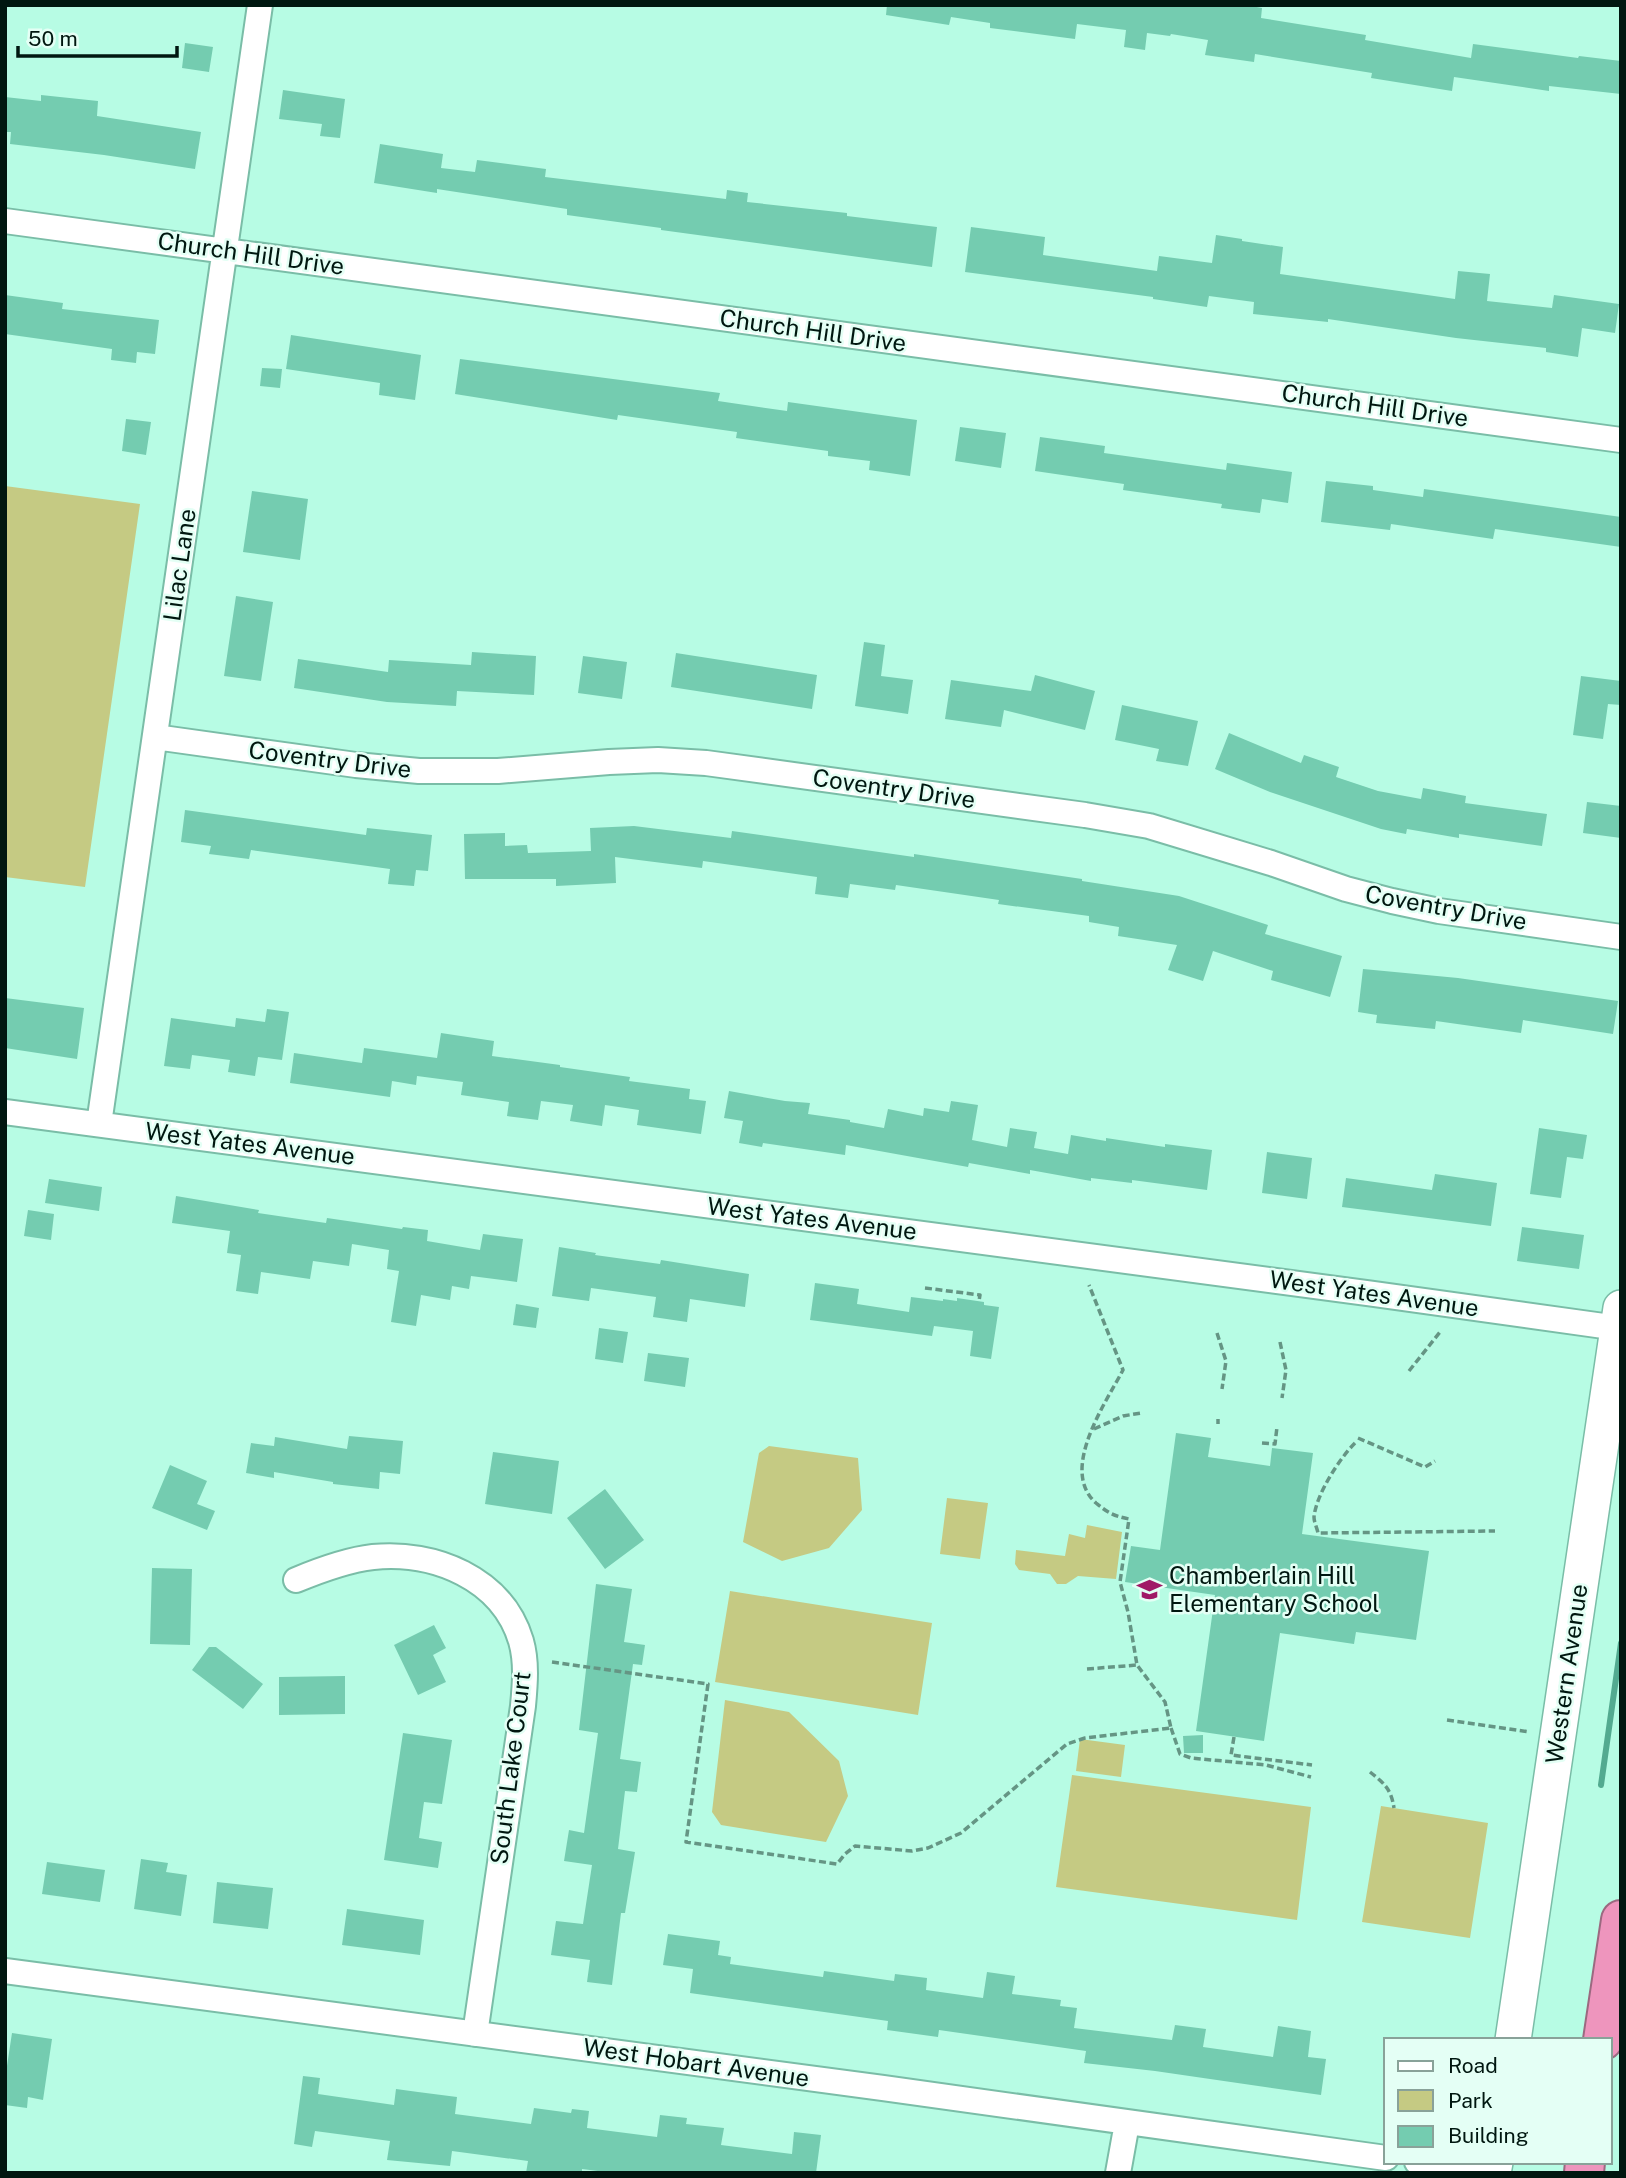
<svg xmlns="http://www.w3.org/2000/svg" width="1626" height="2178" viewBox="0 0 1626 2178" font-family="'Public Sans',sans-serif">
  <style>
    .green { fill: #c5ca83 }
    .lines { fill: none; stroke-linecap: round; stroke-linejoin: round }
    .stream { stroke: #53aa90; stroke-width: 6 }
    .building { fill: #74ccb0 }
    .street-casing { stroke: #7abda7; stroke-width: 28 }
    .secondary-casing { stroke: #7abda7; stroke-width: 38 }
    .highway-casing { stroke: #9b6980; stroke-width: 42 }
    .path { stroke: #659584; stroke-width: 3.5; stroke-dasharray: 7 3.5; stroke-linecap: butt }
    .street { stroke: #fff; stroke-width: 24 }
    .secondary { stroke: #fff; stroke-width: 35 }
    .highway { stroke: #ee95bd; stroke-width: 38 }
    .labels { text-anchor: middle; stroke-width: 5; stroke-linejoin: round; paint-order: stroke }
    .street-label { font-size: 24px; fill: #001710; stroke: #e4fff5 }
    .poi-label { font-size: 24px; fill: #001710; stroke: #e4fff5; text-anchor: start }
  </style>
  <rect width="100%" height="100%" fill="#b7fce4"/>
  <path class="green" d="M5,486L140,504L85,887L5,877Z
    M769,1446L858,1458L862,1510L829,1548L782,1561L743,1542L759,1453Z
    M947,1498L988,1503L980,1559L940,1554Z
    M1087,1525L1122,1532L1116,1579L1078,1576L1066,1584H1057L1050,1574L1019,1570L1015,1564L1016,1550L1065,1556L1069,1534L1085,1538Z
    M730,1591L932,1623L918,1715L715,1682Z
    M725,1700L789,1712L839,1761L848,1796L826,1842L721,1825L712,1812Z
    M1080,1739L1125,1745L1121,1777L1076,1771Z
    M1072,1775L1311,1807L1297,1920L1056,1887Z
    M1381,1806L1488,1823L1470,1938L1362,1922Z"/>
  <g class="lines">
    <path class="stream" d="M1601,1785L1621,1643"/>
  </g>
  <path class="building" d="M887,5H1246L1262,8L1261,18L1366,35L1365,40L1471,58L1473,44L1578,58L1579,56L1621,61V94L1549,86V91L1454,77L1452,91L1371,78L1372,73L1255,54L1254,62L1205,55L1208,40L1171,34L1170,36L1147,33L1145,50L1124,47L1126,30L1077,24L1075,39L990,28V23L951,17L949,25L886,15Z
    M185,43L213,47L209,72L182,68Z
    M283,90L345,99L340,138L320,136L322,124L279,119Z
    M41,95L98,101L97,116L201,132L195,169L104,155L10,144L11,132H5V97L41,101Z
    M380,144L443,154L441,168L475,172L477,160L546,169L545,177L726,199L727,190L748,193L747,202L847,213V216L937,227L932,267L661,230V228L567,215V209L437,189V193L374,183Z
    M971,227L1045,237L1043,255L1157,271L1159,256L1212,263L1216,235L1242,239V241L1283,247L1280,274L1455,299L1458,271L1490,274L1487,301L1552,308L1554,295L1619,304L1615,333L1582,328L1578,357L1546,352V348L1456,338L1328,319V322L1253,314L1254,302L1209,296L1207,307L1153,299V297L965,272Z
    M5,295L63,303L62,309L159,320L155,354L137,352L136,363L111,360L112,349L5,334Z
    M291,335L421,355L415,400L379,395L380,383L286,369Z
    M460,359L720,393L718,401L787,411L788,402L917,420L910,476L869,470L870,461L828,456V451L736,438L737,432L618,415L617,420L455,394Z
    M262,368L282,369L280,388L260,386Z
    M126,419L151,422L146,455L122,451Z
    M960,427L1006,433L1001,468L955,461Z
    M1040,437L1105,446L1104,453L1226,470L1227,463L1292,472L1288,503L1262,499L1260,513L1221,508L1222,504L1123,490L1124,484L1035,471Z
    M1326,481L1373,486V490L1423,497L1424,489L1621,517V547L1495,529L1493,539L1391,524L1390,530L1321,522Z
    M252,491L308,499L300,560L243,552Z
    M236,596L273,602L261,681L224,676Z
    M864,642L885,645L881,676L913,680L908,714L855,706Z
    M472,652L536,656L534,695L457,691L456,706L387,702L294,688L298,659L388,672L389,660L471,665Z
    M676,653L817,675L812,709L671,687Z
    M583,656L627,662L622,699L578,693Z
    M1035,675L1095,691L1085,730L1004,710L1001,727L945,719L951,680L1031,691Z
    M1581,676L1621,681V705L1608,704L1603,739L1573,735Z
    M1122,705L1198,721L1188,766L1156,761L1159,749L1115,740Z
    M1229,733L1301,763L1304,755L1339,767L1336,777L1378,791L1421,799L1423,788L1466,796L1465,803L1547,814L1542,846L1459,834V838L1407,829L1406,834L1381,829L1270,792L1215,769Z
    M1587,802L1621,806V838L1583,833Z
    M185,810L366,835L367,828L432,835L428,871L416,870L414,886L388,884L390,869L251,850L249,859L209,854L211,846L181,842Z
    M634,826L731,838L732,831L914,857V854L1082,879V881L1179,896L1268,925L1265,934L1342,956L1330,997L1271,980L1273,971L1213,951L1203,981L1168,970L1177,945L1118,936L1119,927L1089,922V916L998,904L999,900L896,885L895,890L850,884L848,898L815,894L817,877L703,861L702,868L615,857L616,883L556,886V879H465L464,834L505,833V846L527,845L528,853L591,851L590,828Z
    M1363,969L1458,978L1618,1001L1613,1034L1523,1020L1521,1033L1436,1021L1435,1029L1376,1023L1377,1015L1358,1012Z
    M5,998L84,1008L77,1059L5,1048Z
    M267,1009L289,1012L282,1060L258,1057L255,1076L228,1072L230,1060L192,1055L190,1069L164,1066L171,1018L235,1027L236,1018L265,1022Z
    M441,1033L494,1041L492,1056L560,1065V1067L630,1077L629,1081L690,1089L689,1099L706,1101L701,1134L637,1125L639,1110L605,1105L602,1126L570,1121L573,1105L541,1101L538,1120L507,1116L509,1102L461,1095L463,1082L417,1076L416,1085L392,1081L390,1097L290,1083L294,1053L362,1063L364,1048L437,1058Z
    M729,1091L785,1101L810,1103L808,1114L850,1120V1122L884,1128L888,1109L923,1116L924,1108L949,1112L951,1101L978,1105L972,1140L1007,1147L1010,1128L1037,1132L1034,1148L1068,1154L1071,1135L1106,1141V1138L1165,1147V1144L1212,1150L1207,1190L1132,1180V1183L1091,1178V1181L1030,1170V1174L969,1163L968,1167L846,1145L845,1155L763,1143L762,1147L739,1143L743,1121L724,1118Z
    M1539,1128L1587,1135L1583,1159L1567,1157L1561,1198L1530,1194Z
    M1267,1152L1312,1158L1307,1199L1262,1193Z
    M1435,1174L1497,1183L1491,1226L1342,1207L1346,1178L1432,1190Z
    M49,1179L102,1187L99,1211L45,1203Z
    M176,1196L259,1210L258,1213L326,1223L327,1218L402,1229L403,1227L428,1230L427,1241L480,1250L483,1234L523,1239L517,1282L471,1276L469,1289L452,1286L450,1300L421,1295L416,1326L391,1322L399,1271L387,1269L389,1250L352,1244L349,1266L313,1261L310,1279L261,1272L258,1294L236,1291L241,1255L227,1253L230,1231L172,1223Z
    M28,1210L54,1214L51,1240L24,1236Z
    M1522,1227L1584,1235L1579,1269L1517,1261Z
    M559,1247L596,1253L595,1255L660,1264L661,1260L749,1274L745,1307L690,1299L687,1322L653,1317L656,1297L591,1288L589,1301L552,1296Z
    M815,1283L859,1289L857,1304L909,1312L911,1297L943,1301V1299L957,1301V1298L984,1302V1305L999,1307L991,1359L970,1356L973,1331L934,1326L932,1336L810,1320Z
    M516,1304L539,1308L536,1328L513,1325Z
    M599,1328L628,1332L623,1363L595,1359Z
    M648,1353L689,1358L685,1387L644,1381Z
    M1176,1433L1211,1438L1208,1457L1270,1466L1272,1448L1313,1453L1302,1534L1429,1551L1416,1640L1356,1632L1354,1644L1280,1633L1264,1741L1196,1731L1215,1595L1125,1582L1131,1546L1160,1550Z
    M349,1436L403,1441L400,1474L380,1472L379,1489L333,1484V1482L274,1472V1478L246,1473L251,1443L274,1446L275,1437L347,1449Z
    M493,1452L559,1461L552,1514L485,1504Z
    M170,1465L207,1481L197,1504L215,1511L207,1530L152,1508Z
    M605,1489L644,1540L605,1569L567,1518Z
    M152,1568L192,1569L190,1645L150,1644Z
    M596,1584L632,1589L624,1642L645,1645L642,1665L633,1664L620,1759L641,1762L637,1792L625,1791L618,1849L635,1852L625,1913H621L612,1985L587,1982L590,1960L551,1955L556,1921L583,1924L592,1865L564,1861L569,1830L584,1833L598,1733L579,1730Z
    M434,1625L446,1648L433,1655L446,1682L418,1695L394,1645Z
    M209,1647H216L263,1684L243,1709L192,1670Z
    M345,1676V1714L279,1715V1677Z
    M403,1733L452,1740L442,1804L424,1802L419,1838L442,1842L438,1868L384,1860Z
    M1203,1735V1753H1184L1183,1736Z
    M141,1859L168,1863L166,1872L187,1875L181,1916L134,1909Z
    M47,1862L105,1870L100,1902L42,1894Z
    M217,1882L273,1888L268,1929L213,1923Z
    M347,1909L424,1920L420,1955L342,1945Z
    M668,1934L720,1941L718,1955L731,1957L730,1964L823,1977L824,1971L894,1981L895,1974L927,1978L926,1990L983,1998L987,1972L1015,1976L1012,1994L1061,2000L1060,2006L1077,2008L1074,2028L1172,2040L1175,2025L1206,2029L1203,2047L1273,2057L1278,2026L1311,2031L1308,2057L1326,2059L1321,2095L1155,2071L1084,2063L1086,2051L939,2030L938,2037L887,2030L888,2021L690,1993L693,1969L663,1965Z
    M12,2033L52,2039L43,2100L28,2097L27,2108L5,2105V2079Z
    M303,2076L320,2078L318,2094L394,2105L396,2089L418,2092L457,2097L455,2114L531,2124L534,2108L571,2113L572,2109L589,2111L587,2128L657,2137L660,2115L687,2118L686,2124L724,2128L721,2145L792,2154L794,2132L821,2135L816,2173H613L582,2169V2173H526L528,2161L452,2151L450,2166L387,2160L390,2141L315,2131L312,2147L294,2144Z"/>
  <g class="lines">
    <defs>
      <path id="street" d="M5,221L1621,440
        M155,737L356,765L419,771H498L609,762L658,760L706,763L1085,815L1149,826L1271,863L1346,889L1392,901L1439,911L1621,937
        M5,1112C543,1184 1081,1252 1618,1328
        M99,1124L260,5
        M296,1580C320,1570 347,1560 373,1557C434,1551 502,1578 521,1641C527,1662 525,1684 523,1706L475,2034
        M5,1971L883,2088L1386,2158
        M1417,2162L1493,2172
        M1118,2173L1127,2123"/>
      <path id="secondary" d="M1513,2040L1621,1308
        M1493,2173L1495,2162"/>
      <path id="highway" d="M1603,2040L1621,1920
        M1584,2173L1585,2162"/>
    </defs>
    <use href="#street" class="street-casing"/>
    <use href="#secondary" class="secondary-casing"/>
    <use href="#highway" class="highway-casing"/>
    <path class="path" d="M925,1288L980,1295L979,1301
      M1217,1333L1226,1361L1222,1389
      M1280,1342L1286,1370L1282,1398
      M1409,1371L1440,1332
      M1218,1424V1419
      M1094,1429L1123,1416L1141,1413
      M1358,1438L1425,1467L1435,1461
      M1262,1443L1275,1444L1277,1427
      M1355,1443C1339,1459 1316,1495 1314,1517C1314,1522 1317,1528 1318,1533L1495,1531
      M552,1662L708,1684L686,1842L837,1864L845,1854L855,1846L912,1851L928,1848L961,1833L1067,1744L1085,1738L1171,1728L1165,1702L1137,1665L1128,1612L1120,1582L1129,1519C1114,1516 1108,1513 1096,1503C1059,1470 1105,1404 1123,1370L1089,1285
      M1087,1669L1137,1665
      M1447,1720L1530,1732
      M1171,1728L1180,1754L1191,1758L1266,1765L1311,1777
      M1234,1737L1231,1755L1312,1765
      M1370,1772C1385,1784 1391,1789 1394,1808"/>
    <use href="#street" class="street"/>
    <use href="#secondary" class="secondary"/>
    <use href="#highway" class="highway"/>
  </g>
  <defs>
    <symbol id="school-bare" viewBox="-9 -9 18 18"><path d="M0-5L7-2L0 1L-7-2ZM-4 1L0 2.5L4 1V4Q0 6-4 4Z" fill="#a01967" stroke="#e4fff5" stroke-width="2.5" paint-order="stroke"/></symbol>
  </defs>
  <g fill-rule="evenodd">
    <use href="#school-bare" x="1132" y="1572" width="35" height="35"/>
  </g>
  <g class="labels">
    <g class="street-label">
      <text transform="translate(251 254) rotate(8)" y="8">Church Hill Drive</text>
      <text transform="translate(813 331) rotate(8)" y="8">Church Hill Drive</text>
      <text transform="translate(1375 406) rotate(8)" y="8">Church Hill Drive</text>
      <text transform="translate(180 565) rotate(-82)" y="8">Lilac Lane</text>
      <text transform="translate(330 760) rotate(7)" y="8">Coventry Drive</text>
      <text transform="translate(894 789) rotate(8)" y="8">Coventry Drive</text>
      <text transform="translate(1446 908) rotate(10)" y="8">Coventry Drive</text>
      <text transform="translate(250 1144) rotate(7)" y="8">West Yates Avenue</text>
      <text transform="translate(812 1219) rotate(7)" y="8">West Yates Avenue</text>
      <text transform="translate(1374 1294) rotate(8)" y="8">West Yates Avenue</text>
      <text transform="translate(1567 1674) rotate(-82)" y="8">Western Avenue</text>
      <text transform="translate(511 1768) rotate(-83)" y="8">South Lake Court</text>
      <text transform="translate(696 2063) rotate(8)" y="8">West Hobart Avenue</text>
    </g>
    <g class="poi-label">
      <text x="1169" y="1584">Chamberlain Hill<tspan x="1169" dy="28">Elementary School</tspan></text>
    </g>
  </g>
  <rect width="1626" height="2178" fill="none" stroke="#001710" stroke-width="14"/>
  <rect x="1384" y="2038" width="228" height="126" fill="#e4fff5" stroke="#89a299" stroke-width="2"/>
  <rect x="1398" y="2061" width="35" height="10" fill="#ffffff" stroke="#89a299" stroke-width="2"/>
  <text x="1448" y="2073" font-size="21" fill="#001710">Road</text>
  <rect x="1398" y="2090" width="35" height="21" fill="#c5ca83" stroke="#89a299" stroke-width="2"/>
  <text x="1448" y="2108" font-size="21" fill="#001710">Park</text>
  <rect x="1398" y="2126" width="35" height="21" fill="#74ccb0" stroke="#89a299" stroke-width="2"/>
  <text x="1448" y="2143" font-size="21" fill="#001710">Building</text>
  <path d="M18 46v10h159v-10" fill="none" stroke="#001710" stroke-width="3.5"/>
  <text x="28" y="46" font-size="21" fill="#001710" stroke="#e4fff5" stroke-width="5" paint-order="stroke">50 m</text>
</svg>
